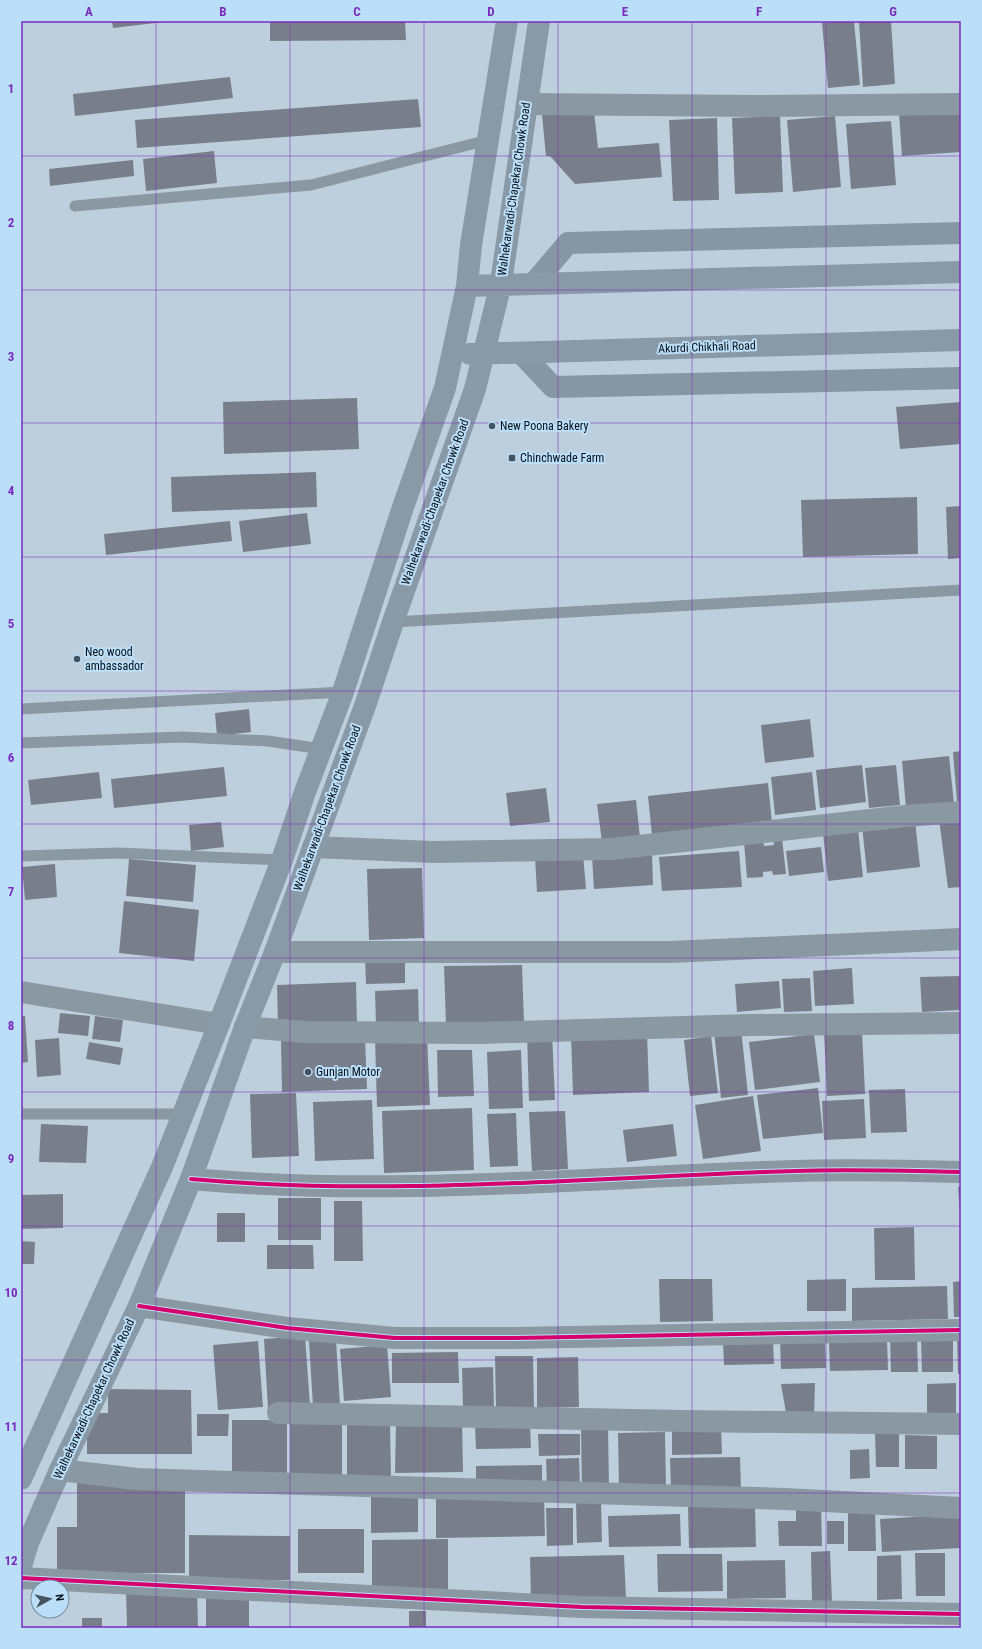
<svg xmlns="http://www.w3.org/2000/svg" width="982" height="1649" viewBox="0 0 982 1649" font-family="'Roboto Condensed',sans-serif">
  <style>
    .building { fill: #797f8a }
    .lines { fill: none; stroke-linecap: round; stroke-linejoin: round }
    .lane { stroke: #8a98a2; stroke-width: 11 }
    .street { stroke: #8a98a2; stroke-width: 22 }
    .secondary { stroke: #8697a3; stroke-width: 22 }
    .primary { stroke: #8a99a6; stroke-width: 22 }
    .cycleway-casing { stroke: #bbdef9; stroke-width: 6 }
    .cycleway { stroke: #d6006c; stroke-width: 4 }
    .grid { fill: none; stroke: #7b2cbf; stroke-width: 1; stroke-opacity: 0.55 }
    .poi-dot { fill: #45545e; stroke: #bbdef9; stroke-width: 1.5 }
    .labels { text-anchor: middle; stroke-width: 4; stroke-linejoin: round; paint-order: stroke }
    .street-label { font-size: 12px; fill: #05111a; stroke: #bbdef9 }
    .poi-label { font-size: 12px; fill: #05111a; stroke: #bbdef9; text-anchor: start }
    .neatline { fill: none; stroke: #7b2cbf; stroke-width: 1.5 }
    .grid-label { font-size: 13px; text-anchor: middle; font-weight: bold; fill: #7b2cbf }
  </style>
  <rect width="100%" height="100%" fill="#bdcfdd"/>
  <path class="building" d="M112,21H164V22L113,28Z
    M270,21H405L406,40L270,41Z
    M845,21H854L860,85L828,88L822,23Z
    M859,21H891L895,84L863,87Z
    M230,77L233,98L75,116L73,94Z
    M418,99L421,127L137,148L135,120Z
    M960,108L961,152L902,156L899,113Z
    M594,111L598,148L659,143L662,177L575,184L550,156H546L542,115Z
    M780,116L783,192L735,194L732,118Z
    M835,116L841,187L793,192L787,120Z
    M717,118L719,200L673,201L669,120Z
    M891,121L896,185L851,189L846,124Z
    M214,151L217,183L146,191L143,159Z
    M133,160L134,176L50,186L49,169Z
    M357,398L359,449L224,454L223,402Z
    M961,402V444L900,449L896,407Z
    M316,472L317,507L172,512L171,477Z
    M917,497L918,554L803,557L801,500Z
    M961,506V558L948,559L946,507Z
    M307,513L311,544L243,552L239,521Z
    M230,521L232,541L106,555L104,534Z
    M249,709L251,732L217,736L215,713Z
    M810,719L814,757L765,763L761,725Z
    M961,751V801H957L953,752Z
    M949,756L954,804L906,808L902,761Z
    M862,765L866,802L820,808L816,770Z
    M896,765L900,805L869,808L865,768Z
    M224,767L227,796L114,808L111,779Z
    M99,772L102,798L31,805L28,780Z
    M812,772L816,810L775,815L771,777Z
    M768,783L772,823L652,835L648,796Z
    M546,788L550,822L510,826L506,793Z
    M636,800L640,838L602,842L597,804Z
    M961,816V887L948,888L939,819Z
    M915,820L920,867L867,873L862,826Z
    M221,822L224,847L191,851L189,825Z
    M858,829L863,877L828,881L823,833Z
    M782,838L786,874L773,875L772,871L763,872V877L747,878L744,842L763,840L764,846L774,845L773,839Z
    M821,847L824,872L789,876L786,851Z
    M739,851L742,887L662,891L659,857Z
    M652,853L653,885L594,889L592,856Z
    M583,854L586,889L537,892L535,857Z
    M129,859L196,865L193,902L126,896Z
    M55,864L57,897L25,900L22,867Z
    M422,868L424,938L369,940L367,869Z
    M124,901L199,910L194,961L119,953Z
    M405,957V983L366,984L365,958Z
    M522,965L524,1023L446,1025L444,966Z
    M852,968L854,1004L815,1006L813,971Z
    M961,976V1010L922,1012L920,977Z
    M810,978L812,1011L784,1012L782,979Z
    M779,981L781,1008L737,1012L735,984Z
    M356,982L357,1024L278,1026L277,985Z
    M418,989L419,1025L376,1026L375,991Z
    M60,1013L90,1016L88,1036L58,1033Z
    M21,1016H25L28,1062L21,1063Z
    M95,1016L123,1020L120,1042L92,1039Z
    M741,1028L748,1095L721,1098L714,1031Z
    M862,1030L865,1094L827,1096L824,1032Z
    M552,1032L555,1100L529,1101L527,1033Z
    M647,1032L649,1092L573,1095L571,1035Z
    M814,1034L820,1082L755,1090L749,1042Z
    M427,1036L430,1105L377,1107L375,1038Z
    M711,1036L718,1093L690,1096L684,1040Z
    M59,1038L61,1075L37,1077L35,1040Z
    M365,1038L367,1089L282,1092L281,1041Z
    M89,1042L123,1048L120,1065L86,1059Z
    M437,1050H472L474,1096L438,1097Z
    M521,1050L523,1108L489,1109L487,1052Z
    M818,1088L823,1133L763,1139L757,1095Z
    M905,1089L907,1132L871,1133L869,1090Z
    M296,1093L299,1156L252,1158L250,1094Z
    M753,1096L761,1151L703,1159L695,1105Z
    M864,1099L866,1138L824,1140L822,1101Z
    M372,1100L374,1159L315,1161L313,1102Z
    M472,1108L474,1170L384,1173L382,1111Z
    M565,1111L568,1169L532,1171L529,1112Z
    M516,1113L518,1166L490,1167L487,1114Z
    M41,1124L88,1126L86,1163L39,1162Z
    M673,1124L677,1156L627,1162L623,1130Z
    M958,1187H961V1212H960Z
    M63,1194V1228L21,1229V1195Z
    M278,1198H321V1240H278Z
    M334,1201H362L363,1261H334Z
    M217,1213H245V1242H217Z
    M914,1227L915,1280H875L874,1228Z
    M21,1241L35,1242L34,1264H21Z
    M267,1245H313L314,1269H267Z
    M659,1279H712L713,1321L660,1322Z
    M846,1279V1311H807V1280Z
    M961,1281V1317H954L953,1282Z
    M947,1286L948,1319L852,1321V1288Z
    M305,1336L310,1406L268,1409L264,1339Z
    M890,1337H917L918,1372H891Z
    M957,1337H961V1373L958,1374Z
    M921,1338H953V1372H922Z
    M825,1339L826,1368L781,1369L780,1340Z
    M887,1339L888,1370L830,1371L829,1340Z
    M336,1340L340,1405L313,1406L309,1341Z
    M773,1340L774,1364L724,1365L723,1341Z
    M258,1341L263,1407L218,1410L213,1345Z
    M387,1345L391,1397L344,1401L340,1349Z
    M458,1352L459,1383H392V1353Z
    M495,1356H533L534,1409H496Z
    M578,1357L579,1407L537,1408V1358Z
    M493,1367L494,1408L463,1409L462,1368Z
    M815,1383L814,1418H787L781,1384Z
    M956,1383V1416H927V1384Z
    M108,1389L191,1390L192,1454H87V1413H108Z
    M197,1414H229L228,1436H197Z
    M290,1418H342V1476H290Z
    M232,1420H287V1473H232Z
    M396,1421H462L463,1472L395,1473Z
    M347,1422H390L391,1478L347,1479Z
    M475,1425H530L531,1448L476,1449Z
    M608,1427L609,1489L582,1490L581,1428Z
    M721,1427L722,1454L672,1455V1428Z
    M665,1432L666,1488L619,1489L618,1433Z
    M875,1433H899V1467H876Z
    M538,1434H580V1455L539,1456Z
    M905,1435L937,1436V1469H905Z
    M869,1449L870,1478L850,1479V1450Z
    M740,1457L741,1490L671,1491L670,1458Z
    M579,1458L580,1487H547L546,1459Z
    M542,1465V1487L476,1488V1466Z
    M77,1483H185V1573H57V1527H77Z
    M371,1493H418V1532L371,1533Z
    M544,1497L545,1536L436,1538V1499Z
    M601,1501L602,1542L577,1543L576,1502Z
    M796,1504H821L822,1546H779L778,1521H796Z
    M848,1504H875L876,1551H848Z
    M755,1505L756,1547L689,1548L688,1506Z
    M546,1508H573V1545L547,1546Z
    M680,1514L681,1546L609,1547L608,1516Z
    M961,1514V1548L882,1552L880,1519Z
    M827,1521H844V1544H827Z
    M298,1529H364V1573H298Z
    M189,1535L290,1536V1580H189Z
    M448,1539V1592H372V1540Z
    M830,1551L832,1602H812L811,1552Z
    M915,1553H945V1596H916Z
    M657,1554H722L723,1591L658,1592Z
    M624,1555L626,1599L531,1601L530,1557Z
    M901,1555L902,1599L877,1600V1556Z
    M785,1560L786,1598L727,1599V1561Z
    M126,1589H197L198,1628H127Z
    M206,1593H249V1628H206Z
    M409,1611H426V1628H409Z
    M82,1618H102V1628H82Z"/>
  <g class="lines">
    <path class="lane" d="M75,206L311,185L488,140
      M393,622L961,590
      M21,709L343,692
      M21,743L182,737L268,741L321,749
      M21,856L118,853L282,860
      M21,1114H184"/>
    <path class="street" d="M527,104L756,106L961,104
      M313,847L433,852L612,849L906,816L961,812
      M275,952H671L961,939
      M21,992L219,1024
      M245,1027L306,1032L480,1033L750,1025L961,1023
      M191,1179C392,1197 593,1177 795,1171C850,1169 906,1171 961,1172
      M139,1306L287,1328L395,1338H515L961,1330
      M278,1413L682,1421L961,1424
      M60,1470L137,1479L785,1499L961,1508
      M21,1578L582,1607L961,1614"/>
    <path class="secondary" d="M534,283L568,243L961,233
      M521,353L553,387L961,378"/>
    <path class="primary" d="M467,286L961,272
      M470,354L961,340
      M21,1479L162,1167L219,1024L282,860L305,792L343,692L402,510L445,388L467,286L471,245L507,21
      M21,1566L28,1543L60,1470L139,1306L191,1179L245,1027L275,952L366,703L393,622L475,389L501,283L539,21"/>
    <defs>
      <path id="cycleway" d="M191,1179C392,1197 593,1177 795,1171C850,1169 906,1171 961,1172
        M139,1306L287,1328L395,1338H515L961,1330
        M21,1578L582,1607L961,1614"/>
    </defs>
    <use href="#cycleway" class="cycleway-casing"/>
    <use href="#cycleway" class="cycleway"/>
  </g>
  <path class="grid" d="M156,21V1628M290,21V1628M424,21V1628M558,21V1628M692,21V1628M826,21V1628M21,156H961M21,290H961M21,423H961M21,557H961M21,691H961M21,824H961M21,958H961M21,1092H961M21,1226H961M21,1360H961M21,1493H961"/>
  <g class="poi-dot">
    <circle cx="492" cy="426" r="4"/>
    <rect x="508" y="454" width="8" height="8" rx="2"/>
    <circle cx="77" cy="659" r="4"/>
    <circle cx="308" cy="1072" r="4"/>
  </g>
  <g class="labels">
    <g class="street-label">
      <text transform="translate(514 189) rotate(-82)" y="4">Walhekarwadi-Chapekar Chowk Road</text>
      <text transform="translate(707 347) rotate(-2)" y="4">Akurdi Chikhali Road</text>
      <text transform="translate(435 502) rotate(-70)" y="4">Walhekarwadi-Chapekar Chowk Road</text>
      <text transform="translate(327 808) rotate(-70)" y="4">Walhekarwadi-Chapekar Chowk Road</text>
      <text transform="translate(94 1399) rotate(-65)" y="4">Walhekarwadi-Chapekar Chowk Road</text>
    </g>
    <g class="poi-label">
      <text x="500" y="430">New Poona Bakery</text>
      <text x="520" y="462">Chinchwade Farm</text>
      <text x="85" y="656">Neo wood<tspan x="85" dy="14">ambassador</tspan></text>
      <text x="316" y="1076">Gunjan Motor</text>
    </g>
  </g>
  <rect width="982" height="1649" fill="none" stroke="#bbdef9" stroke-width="44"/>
  <g transform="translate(50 1599) rotate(82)"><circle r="19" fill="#bbdef9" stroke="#728ca0"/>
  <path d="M0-3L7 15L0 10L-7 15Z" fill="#45545e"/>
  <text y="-6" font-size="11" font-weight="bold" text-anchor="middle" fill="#05111a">N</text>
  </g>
  <rect x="22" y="22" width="938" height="1605" class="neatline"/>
  <g class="grid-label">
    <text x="89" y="16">A</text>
    <text x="223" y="16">B</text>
    <text x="357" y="16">C</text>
    <text x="491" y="16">D</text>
    <text x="625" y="16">E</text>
    <text x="759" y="16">F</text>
    <text x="893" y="16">G</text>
    <text x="11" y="93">1</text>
    <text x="11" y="227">2</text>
    <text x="11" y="361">3</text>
    <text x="11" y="495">4</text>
    <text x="11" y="628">5</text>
    <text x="11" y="762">6</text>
    <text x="11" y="896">7</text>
    <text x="11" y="1030">8</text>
    <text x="11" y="1163">9</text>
    <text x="11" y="1297">10</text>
    <text x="11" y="1431">11</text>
    <text x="11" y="1565">12</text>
  </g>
</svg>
